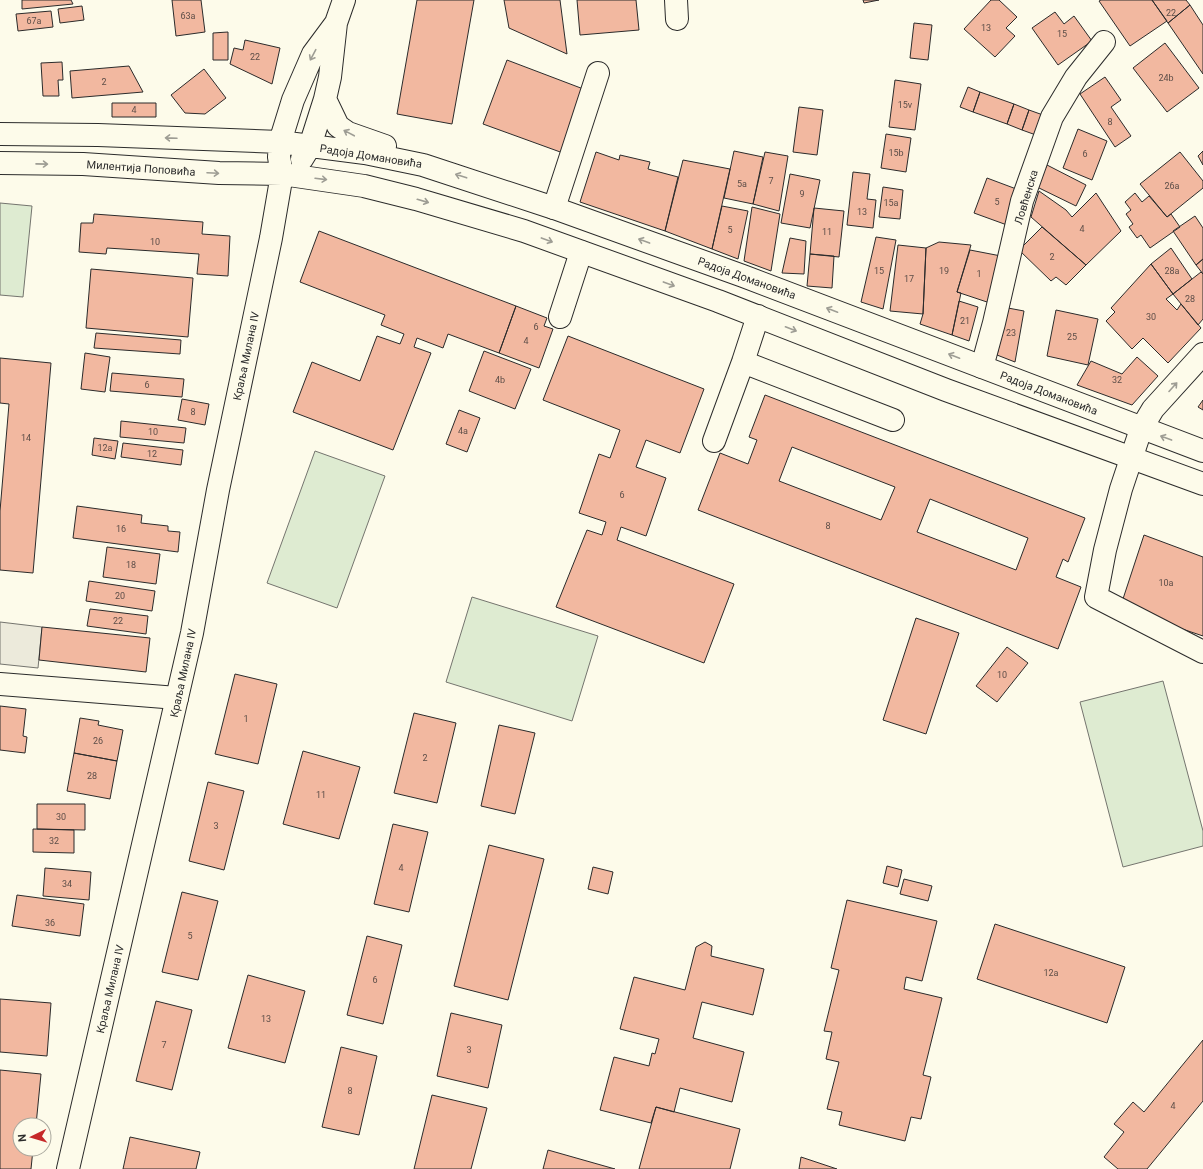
<svg xmlns="http://www.w3.org/2000/svg" width="1203" height="1169" viewBox="0 0 1203 1169" font-family="Roboto,sans-serif">
  <style>
    .green { fill: #deebd1; stroke: #74746e }
    .parking { fill: #eceadb; stroke: #74746e }
    .building { fill: #f2b8a0; stroke: #2b2b2b; fill-rule: evenodd }
    .lines { fill: none; stroke-linecap: round; stroke-linejoin: round }
    .minor-casing { stroke: #2b2b2b; stroke-width: 24 }
    .major-casing { stroke: #2b2b2b; stroke-width: 24 }
    .minor { stroke: #fdfbea; stroke-width: 22 }
    .major { stroke: #fdfbea; stroke-width: 22 }
    .oneway { stroke: #9e9d94 }
    .labels { text-anchor: middle; stroke-width: 3; stroke-linejoin: round; paint-order: stroke }
    .number-label { font-size: 9px; fill: #5d4e48 }
    .street-label { font-size: 11px; fill: #2b2b2b; stroke: #fdfbea }
  </style>
  <rect width="100%" height="100%" fill="#fdfbea"/>
  <path class="green" d="M0,203L32,206L23,297L0,295Z
    M315,451L385,476L337,608L267,583Z
    M472,597L598,636L572,721L446,682Z
    M1163,681L1203,831V846L1123,867L1080,702Z"/>
  <path class="parking" d="M0,622L42,627L38,668L0,664Z"/>
  <path class="building" d="M22,0H71L73,4L22,9Z
    M172,0H201L205,32L176,36Z
    M417,0H474L452,124L397,114Z
    M504,0H560L567,54L509,28Z
    M577,0H636L639,30L580,35Z
    M863,0H879L864,3Z
    M991,0H999L1017,17L1006,28L1015,36L995,57L964,29Z
    M1101,0H1152L1167,21L1130,46L1099,1Z
    M1152,0H1186L1190,5L1168,23Z
    M1190,5L1203,25V74L1168,23Z
    M82,6L84,20L60,23L58,9Z
    M51,11L53,27L18,31L16,14Z
    M1055,12L1064,24L1074,16L1092,41L1058,65L1032,28Z
    M914,23L932,25L928,60L910,58Z
    M228,32V60H213V33Z
    M245,40L280,48L272,84L230,64L234,48L243,50Z
    M1165,43L1199,88L1167,112L1133,68Z
    M507,60L586,90L563,153L483,124Z
    M62,62L63,80H58L59,96H43L41,63Z
    M129,66L143,92L72,98L70,71Z
    M204,69L226,98L205,114L185,113L171,95Z
    M1105,77L1121,100L1111,107L1131,136L1115,147L1080,94Z
    M895,80L921,84L915,130L889,127Z
    M968,87L980,92L973,112L960,107Z
    M980,92L1014,104L1007,124L973,112Z
    M112,103H156V117H112Z
    M1014,104L1029,110L1022,130L1007,124Z
    M799,107L823,110L817,155L793,152Z
    M1029,110L1043,115L1036,135L1022,130Z
    M1078,129L1107,141L1092,180L1063,168Z
    M886,134L911,138L906,172L881,168Z
    M734,151L763,157L753,204L724,198Z
    M1203,151V165L1198,156Z
    M596,152L619,160L620,155L650,162L648,169L678,177L665,231L580,202Z
    M765,152L788,156L779,211L753,204Z
    M1180,152L1203,181V188L1167,217L1140,184Z
    M683,160L730,169L712,249L665,231Z
    M1047,165L1086,185L1076,206L1037,187Z
    M853,172L870,174L867,199L876,200L873,228L847,225Z
    M790,174L820,180L810,228L781,223Z
    M987,178L1019,190L1007,225L974,213Z
    M883,187L903,190L900,219L879,217Z
    M1039,191L1066,210L1072,217L1096,193L1121,231L1086,265L1031,217Z
    M1135,193L1142,202L1149,196L1167,217L1171,214L1180,227L1150,248L1141,235L1137,238L1129,227L1133,224L1126,214L1131,210L1125,202Z
    M722,206L748,211L738,259L712,249Z
    M752,207L780,214L771,271L744,261Z
    M814,208L844,211L839,257L810,254Z
    M94,214L203,222L202,234L230,236L228,276L197,274L199,254L107,248L106,254L79,252L81,223H93Z
    M1195,216L1203,228V259L1196,265L1173,231Z
    M1042,227L1086,265L1066,285L1056,277L1051,281L1019,250Z
    M319,231L516,306L499,353L448,334L443,348L417,338L414,347L431,353L393,450L293,412L312,362L360,381L377,336L400,344L404,334L381,325L385,315L300,282Z
    M876,237L896,240L883,309L861,302Z
    M790,238L806,241L804,274L782,273Z
    M939,242L971,245L957,292L961,293L952,335L920,324L923,314L926,248Z
    M898,245L926,248L923,314L890,311Z
    M1171,248L1192,279L1173,294L1151,264Z
    M970,250L1001,256L990,303L957,292Z
    M810,254L834,256L832,288L807,286Z
    M1203,259V274L1196,265Z
    M1151,264L1173,294L1166,299L1177,310L1181,304L1201,328L1168,363L1143,338L1132,349L1106,321L1115,312L1111,308Z
    M91,269L193,278L188,337L86,328Z
    M1201,272L1203,274V319L1198,325L1173,294Z
    M959,301L978,307L969,341L952,335Z
    M516,306L547,318L544,326L553,329L539,368L499,353Z
    M1008,308L1024,311L1015,362L997,355Z
    M1056,310L1098,319L1088,365L1047,356Z
    M96,333L181,340L180,354L94,348Z
    M568,336L704,389L680,453L646,440L636,467L666,478L646,536L621,527L617,540L734,584L704,663L556,607L587,530L602,535L606,522L579,513L599,454L610,458L620,430L543,400Z
    M484,351L531,369L515,409L469,391Z
    M85,353L110,357L105,392L81,389Z
    M1137,357L1158,376L1132,405L1077,385L1091,361L1122,374Z
    M0,358L51,363L33,573L0,570V511L9,404L0,403Z
    M112,373L184,379L182,397L110,391Z
    M765,395L1085,518L1068,562L1063,559L1056,577L1081,587L1058,649L698,510L720,453L748,464L757,440L749,437ZM792,447L895,487L881,520L779,481ZM930,499L1028,538L1016,570L917,532Z
    M182,399L209,404L205,425L178,420Z
    M1203,400V410L1198,407Z
    M459,410L480,418L467,452L446,444Z
    M121,421L186,428L184,443L120,437Z
    M94,438L118,441L115,459L92,455Z
    M123,443L183,450L181,465L121,457Z
    M77,506L142,515L141,523L168,526V531L180,532L178,552L73,538Z
    M1144,535L1203,557V636L1120,608Z
    M107,547L160,554L156,584L103,577Z
    M89,581L155,591L152,611L86,601Z
    M90,609L148,616L146,634L87,626Z
    M916,618L959,633L926,734L883,720Z
    M42,627L150,638L146,672L39,660Z
    M1007,647L1028,663L997,702L976,686Z
    M235,674L277,684L258,764L215,754Z
    M0,706L26,709L23,736L27,737L25,753L0,750Z
    M414,713L456,723L437,803L394,793Z
    M80,718L99,721L98,725L123,730L117,761L74,753Z
    M499,725L535,733L515,814L481,806Z
    M303,751L360,767L339,839L283,824Z
    M74,753L117,761L110,799L67,791Z
    M208,782L244,791L224,870L189,861Z
    M37,804H85V830L37,829Z
    M393,824L428,832L409,912L374,904Z
    M33,829L74,830V853L33,852Z
    M489,845L544,859L508,1000L454,986Z
    M887,866L902,870L898,887L883,883Z
    M593,867L613,872L608,894L588,889Z
    M45,868L91,872L89,900L43,896Z
    M904,879L932,886L928,901L900,894Z
    M182,892L218,901L198,980L162,972Z
    M17,895L84,904L80,936L12,926Z
    M847,900L937,921L922,981L906,977L904,989L942,998L923,1075L931,1077L921,1119L911,1117L905,1141L839,1125L842,1112L827,1109L839,1062L826,1059L832,1032L824,1031L839,970L831,968Z
    M995,924L1125,967L1107,1023L977,979Z
    M367,936L402,945L383,1024L347,1015Z
    M705,942L712,946L711,956L764,969L753,1015L702,1002L693,1038L744,1052L732,1102L680,1088L674,1112L656,1107L651,1123L600,1110L614,1057L649,1066L652,1053L655,1054L659,1039L620,1029L634,977L685,990L696,947Z
    M248,975L305,991L285,1063L228,1048Z
    M0,999L51,1003L47,1056L0,1052Z
    M156,1001L192,1010L172,1090L136,1081Z
    M451,1013L502,1025L488,1088L437,1076Z
    M1203,1040V1101L1147,1169H1118L1104,1157L1124,1132L1114,1124L1133,1102L1144,1112Z
    M341,1047L377,1056L359,1135L322,1127Z
    M0,1070L41,1074L36,1125H20V1149H33L31,1169H0Z
    M432,1095L487,1108L471,1169H414Z
    M656,1107L740,1129L730,1169H639Z
    M130,1137L200,1152L196,1169H123Z
    M548,1150L615,1169H543Z
    M801,1157L837,1169H799Z"/>
  <g class="lines">
    <defs>
      <path id="minor" d="M676,0L677,19
        M554,208L598,73
        M560,317L581,252
        M1203,354L1153,409L1141,429L1121,489L1105,550L1096,597L1203,652
        M743,362L893,420
        M982,367L994,323L1022,201L1052,117L1076,77L1104,42
        M714,441L743,362L758,316
        M0,684L177,698"/>
      <path id="major" d="M325,99L338,126L348,133L385,146
        M0,134L98,135L280,142L365,153L423,165L554,208L743,276L1203,451
        M302,159L310,146L325,99L330,77L336,23L344,0
        M0,163L83,164L219,173L282,174L364,186L416,199L524,231L718,301L946,390L1203,484
        M68,1169L192,633L218,490L271,238L282,174L279,157L280,142L293,100L313,54L336,23"/>
    </defs>
    <use href="#minor" class="minor-casing"/>
    <use href="#major" class="major-casing"/>
    <use href="#minor" class="minor"/>
    <use href="#major" class="major"/>
  </g>
  <defs><path id="oneway-shaft" d="M-6 0H5M1.5-3L5.5 0L1.5 3" fill="none" stroke-width="1.6" stroke-linecap="round" stroke-linejoin="round"/></defs>
  <g class="oneway">
    <use href="#oneway-shaft" transform="translate(313 55) rotate(118)"/>
    <use href="#oneway-shaft" transform="translate(349 133) rotate(-152)"/>
    <use href="#oneway-shaft" transform="translate(171 138) rotate(-178)"/>
    <use href="#oneway-shaft" transform="translate(42 164) rotate(1)"/>
    <use href="#oneway-shaft" transform="translate(213 173) rotate(3)"/>
    <use href="#oneway-shaft" transform="translate(461 176) rotate(-162)"/>
    <use href="#oneway-shaft" transform="translate(321 179) rotate(7)"/>
    <use href="#oneway-shaft" transform="translate(423 201) rotate(16)"/>
    <use href="#oneway-shaft" transform="translate(547 240) rotate(20)"/>
    <use href="#oneway-shaft" transform="translate(644 241) rotate(-160)"/>
    <use href="#oneway-shaft" transform="translate(669 284) rotate(20)"/>
    <use href="#oneway-shaft" transform="translate(832 310) rotate(-159)"/>
    <use href="#oneway-shaft" transform="translate(791 329) rotate(21)"/>
    <use href="#oneway-shaft" transform="translate(954 356) rotate(-159)"/>
    <use href="#oneway-shaft" transform="translate(1173 387) rotate(-48)"/>
    <use href="#oneway-shaft" transform="translate(1166 438) rotate(-160)"/>
  </g>
  <g class="labels">
    <g class="number-label">
      <text x="1171" y="16">22</text>
      <text x="188" y="19">63a</text>
      <text x="34" y="24">67a</text>
      <text x="986" y="31">13</text>
      <text x="1062" y="37">15</text>
      <text x="255" y="60">22</text>
      <text x="1166" y="81">24b</text>
      <text x="104" y="85">2</text>
      <text x="905" y="108">15v</text>
      <text x="134" y="113">4</text>
      <text x="1110" y="125">8</text>
      <text x="896" y="156">15b</text>
      <text x="1085" y="157">6</text>
      <text x="771" y="184">7</text>
      <text x="742" y="187">5a</text>
      <text x="1172" y="189">26a</text>
      <text x="802" y="197">9</text>
      <text x="997" y="205">5</text>
      <text x="891" y="206">15a</text>
      <text x="862" y="215">13</text>
      <text x="1082" y="232">4</text>
      <text x="730" y="233">5</text>
      <text x="827" y="235">11</text>
      <text x="155" y="245">10</text>
      <text x="1052" y="260">2</text>
      <text x="879" y="274">15</text>
      <text x="944" y="274">19</text>
      <text x="1172" y="274">28a</text>
      <text x="979" y="277">1</text>
      <text x="909" y="282">17</text>
      <text x="1190" y="302">28</text>
      <text x="1151" y="320">30</text>
      <text x="965" y="324">21</text>
      <text x="536" y="330">6</text>
      <text x="1011" y="336">23</text>
      <text x="1072" y="340">25</text>
      <text x="526" y="344">4</text>
      <text x="500" y="383">4b</text>
      <text x="1117" y="383">32</text>
      <text x="147" y="388">6</text>
      <text x="193" y="415">8</text>
      <text x="463" y="434">4a</text>
      <text x="153" y="435">10</text>
      <text x="26" y="441">14</text>
      <text x="105" y="451">12a</text>
      <text x="152" y="457">12</text>
      <text x="622" y="498">6</text>
      <text x="828" y="529">8</text>
      <text x="121" y="532">16</text>
      <text x="131" y="568">18</text>
      <text x="1166" y="586">10a</text>
      <text x="120" y="599">20</text>
      <text x="118" y="624">22</text>
      <text x="1002" y="678">10</text>
      <text x="246" y="722">1</text>
      <text x="98" y="744">26</text>
      <text x="425" y="761">2</text>
      <text x="92" y="779">28</text>
      <text x="321" y="798">11</text>
      <text x="61" y="820">30</text>
      <text x="216" y="829">3</text>
      <text x="54" y="844">32</text>
      <text x="401" y="871">4</text>
      <text x="67" y="887">34</text>
      <text x="50" y="926">36</text>
      <text x="190" y="939">5</text>
      <text x="1051" y="976">12a</text>
      <text x="375" y="983">6</text>
      <text x="266" y="1022">13</text>
      <text x="164" y="1048">7</text>
      <text x="469" y="1053">3</text>
      <text x="350" y="1094">8</text>
      <text x="1173" y="1109">4</text>
    </g>
    <g class="street-label">
      <text transform="translate(371 156) rotate(9)" y="4">Радоја Домановића</text>
      <text transform="translate(141 168) rotate(4)" y="4">Милентија Поповића</text>
      <text transform="translate(1026 197) rotate(-73)" y="4">Ловћенска</text>
      <text transform="translate(747 278) rotate(20)" y="4">Радоја Домановића</text>
      <text transform="translate(246 356) rotate(-78)" y="4">Краља Милана IV</text>
      <text transform="translate(1049 393) rotate(21)" y="4">Радоја Домановића</text>
      <text transform="translate(183 673) rotate(-78)" y="4">Краља Милана IV</text>
      <text transform="translate(110 989) rotate(-77)" y="4">Краља Милана IV</text>
    </g>
  </g>
  <g transform="translate(32 1137) rotate(265)"><circle r="19" fill="#fdfbea" stroke="#a9a89e"/>
  <path d="M0-3L7 15L0 10L-7 15Z" fill="#c62828"/>
  <text y="-6" font-size="11" font-weight="bold" text-anchor="middle" fill="#2b2b2b">N</text>
  </g>
</svg>
